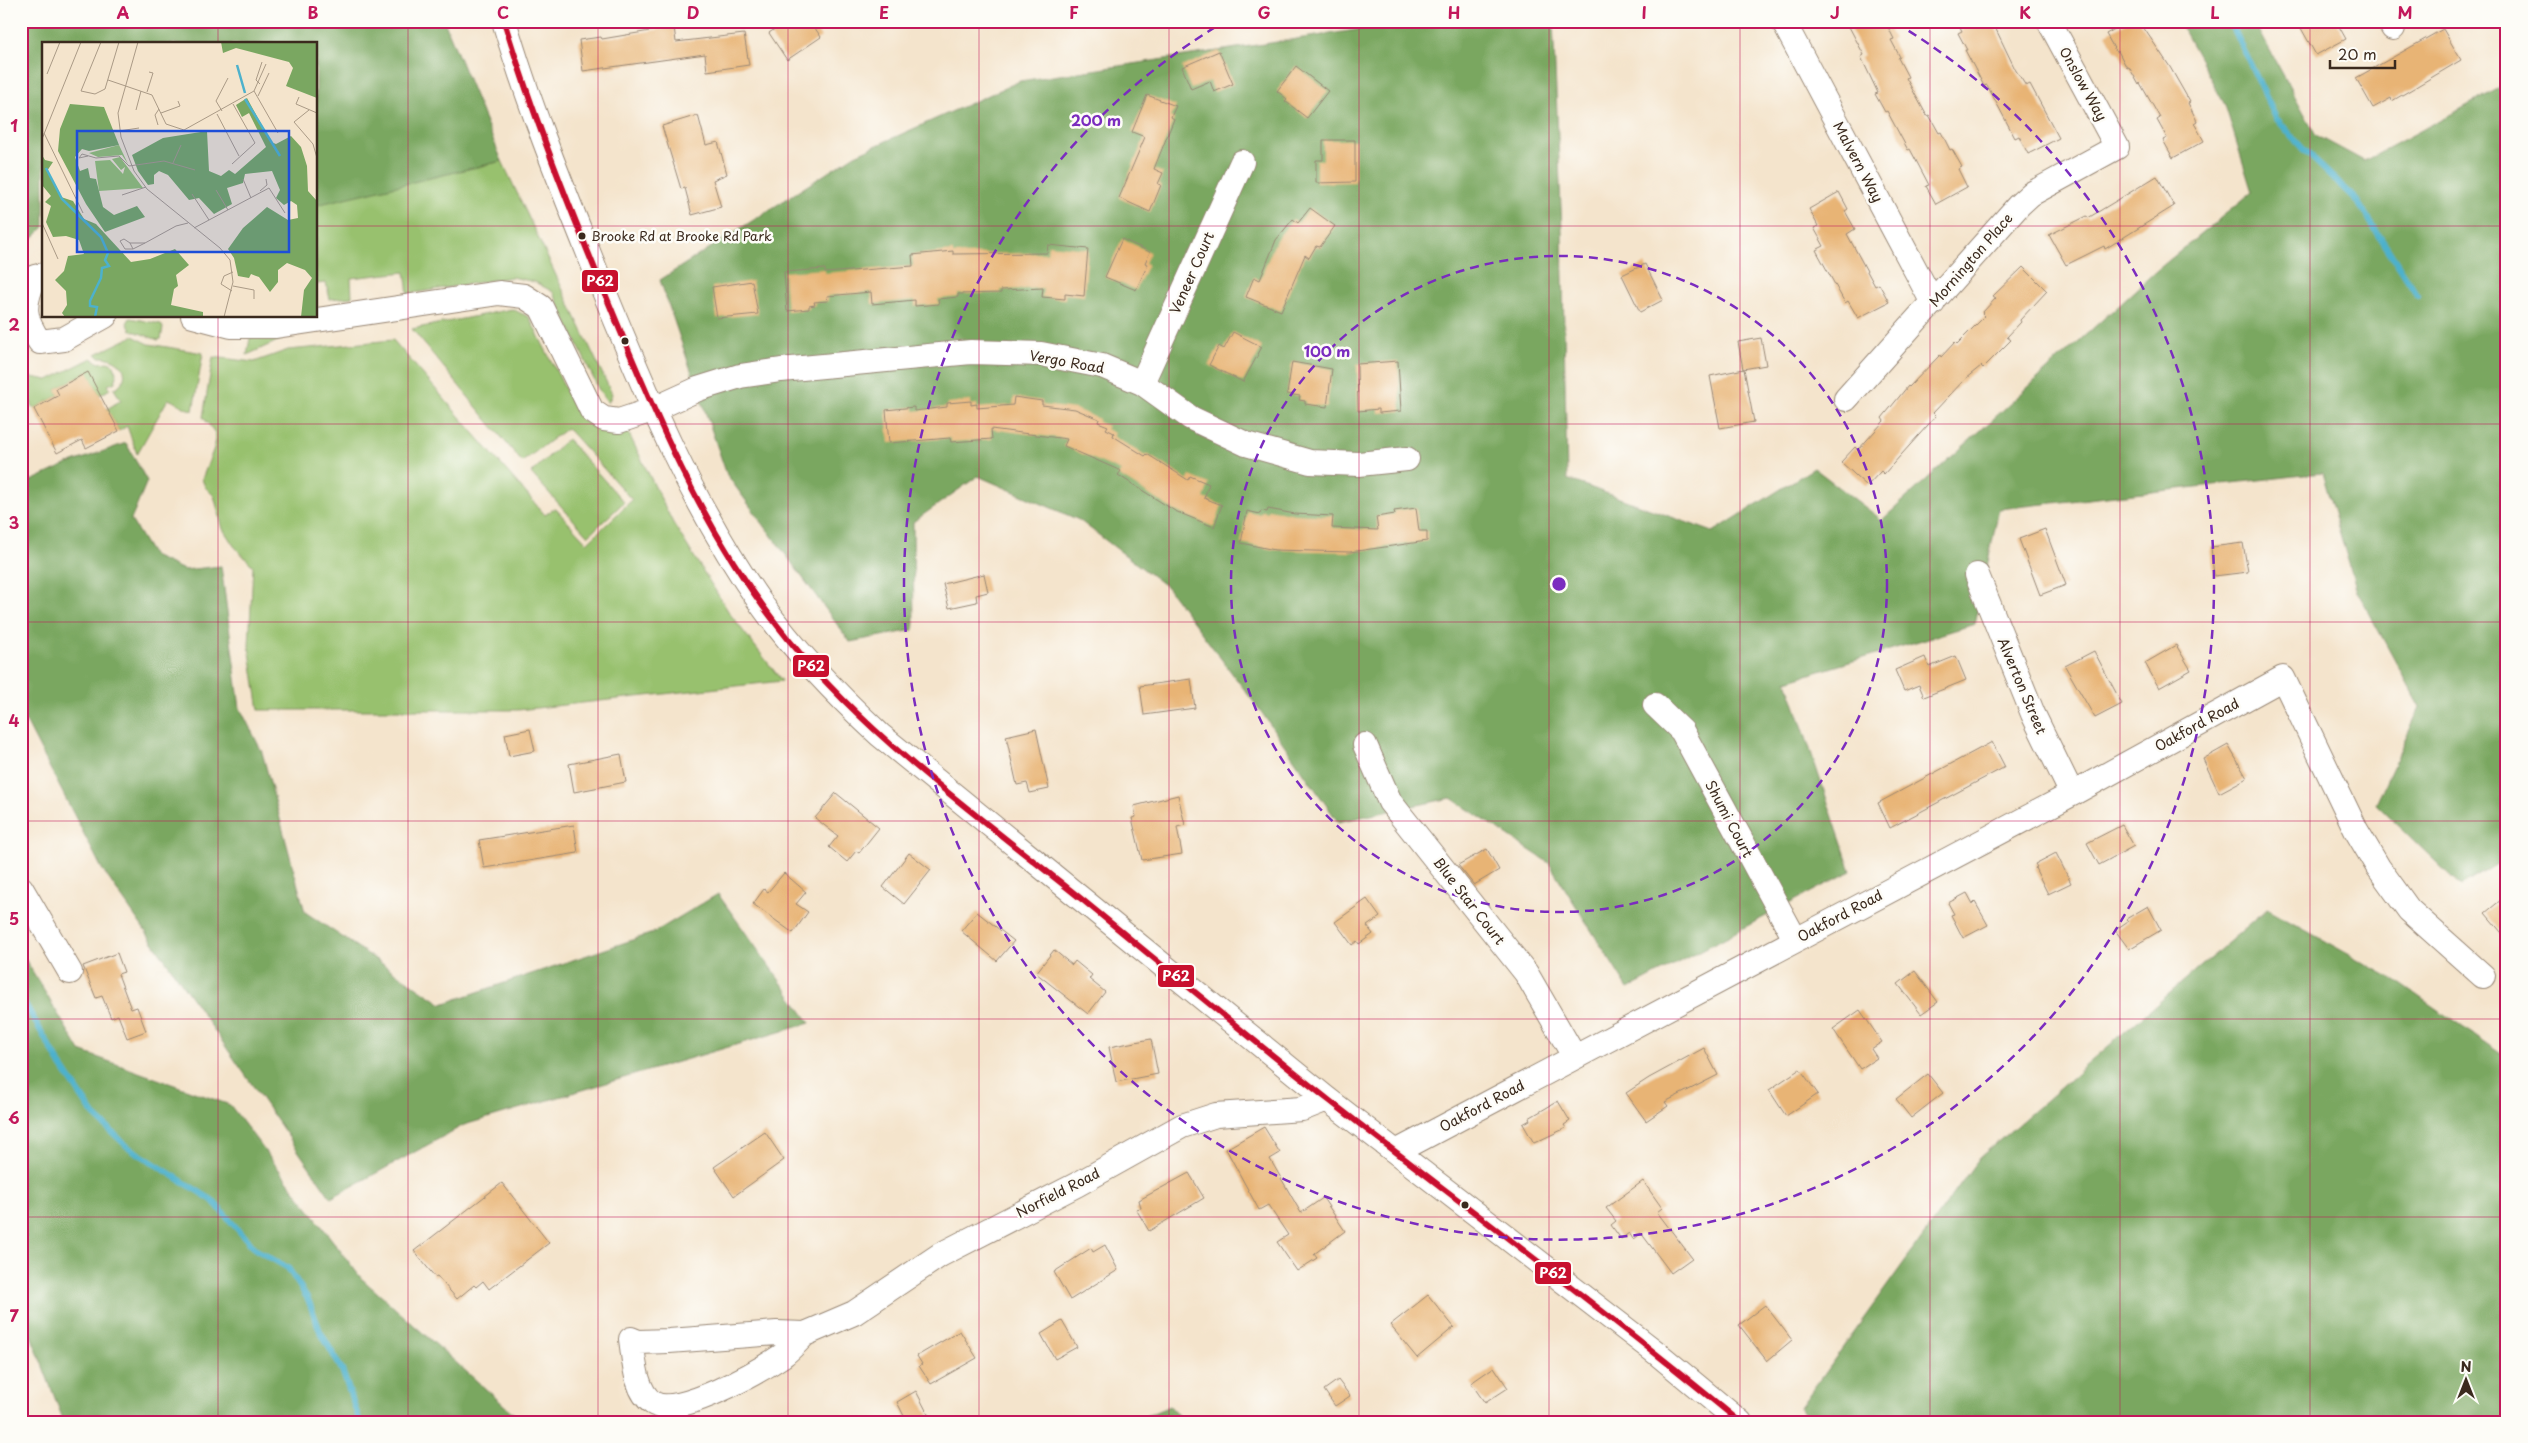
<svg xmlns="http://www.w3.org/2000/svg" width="2528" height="1443" viewBox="0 0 2528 1443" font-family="'Playpen Sans',sans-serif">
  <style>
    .green { fill: #98c16e; stroke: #6a7646 }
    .forest { fill: #7aa761; stroke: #5a6840 }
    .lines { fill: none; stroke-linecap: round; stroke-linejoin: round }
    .stream { stroke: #4db1cc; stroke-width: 6 }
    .building { fill: #e8b475 }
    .minor-casing { stroke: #988775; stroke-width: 26 }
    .minor { stroke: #fff; stroke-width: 24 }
    .bus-1-casing { stroke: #fdfcf7; stroke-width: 10 }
    .bus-1 { stroke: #c8102e; stroke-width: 6 }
    .grid { fill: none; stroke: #c2185b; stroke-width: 1; stroke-opacity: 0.55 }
    .ring { fill: none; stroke: #7b2cbf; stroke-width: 2.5; stroke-dasharray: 9 6 }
    .bus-dot { fill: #3b2a1e; stroke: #fdfcf7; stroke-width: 2 }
    .labels { text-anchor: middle; stroke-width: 5; stroke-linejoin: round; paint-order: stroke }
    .bus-label { font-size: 13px; fill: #3b2a1e; stroke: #fdfcf7; text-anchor: start }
    .street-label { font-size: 14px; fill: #3b2a1e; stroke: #fdfcf7 }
    .inset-river { fill: none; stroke: #4db1cc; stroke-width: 2.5 }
    .inset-road { fill: none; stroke: #aa9a86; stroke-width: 1 }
    .view { fill: #1d4ed8; fill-opacity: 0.15; stroke: #1d4ed8; stroke-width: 2.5 }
    .inset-edge { fill: none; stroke: #3b2a1e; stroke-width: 2.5 }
    .centre { fill: #7b2cbf; stroke: #fdfcf7; stroke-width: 2.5 }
    .ring-label { font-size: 15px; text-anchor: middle; font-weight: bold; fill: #7b2cbf; stroke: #fdfcf7; stroke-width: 5; stroke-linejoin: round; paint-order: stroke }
    .line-badge { stroke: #fdfcf7; stroke-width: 2 }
    .badge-label { font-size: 14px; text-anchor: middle; font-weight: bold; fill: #fff }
    .neatline { fill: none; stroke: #c2185b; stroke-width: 2 }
    .grid-label { font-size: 16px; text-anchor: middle; font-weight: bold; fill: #c2185b }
  </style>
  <rect width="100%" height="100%" fill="#fdfcf7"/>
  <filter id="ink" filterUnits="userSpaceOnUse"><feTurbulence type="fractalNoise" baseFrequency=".02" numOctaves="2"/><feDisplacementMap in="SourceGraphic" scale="10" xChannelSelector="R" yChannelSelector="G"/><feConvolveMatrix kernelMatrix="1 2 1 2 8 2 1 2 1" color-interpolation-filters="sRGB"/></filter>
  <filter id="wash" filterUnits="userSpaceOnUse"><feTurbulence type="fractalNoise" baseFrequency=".0096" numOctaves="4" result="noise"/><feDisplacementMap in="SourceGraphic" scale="20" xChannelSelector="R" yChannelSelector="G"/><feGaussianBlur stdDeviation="1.12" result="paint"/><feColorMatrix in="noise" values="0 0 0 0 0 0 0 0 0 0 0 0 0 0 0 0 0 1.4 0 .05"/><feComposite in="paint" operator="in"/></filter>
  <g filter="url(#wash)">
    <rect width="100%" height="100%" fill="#f4e4cc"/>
    <path class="green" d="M502,161L612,394L608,403L599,390L553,292L535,282L512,277L408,294L405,272L351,278L352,297L330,299L326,283L316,284V204Z
      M512,309L529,317L580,418C591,429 613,437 628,432L673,523L730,614L782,681L518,710H259L249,646L253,566L234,546L223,529L214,496L205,487L202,479L214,448L215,433L203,417L213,357L254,362L288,350L393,340L545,515L555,508L587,543L632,500L567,428L522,462L412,329Z
      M130,318L161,324L163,328L161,339L158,340L131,330L127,323Z
      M281,334L282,339L247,355L250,338L256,336Z
      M133,336L149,344L203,353L193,411C183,408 178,402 168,399L137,454L127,426L119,431L107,409L121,400L114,389C136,376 120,356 99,357L96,354Z
      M92,358L99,363L108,362L114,365L117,376L115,382L108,385L110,389L100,395L87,372L56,389L59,395L34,409L21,384V375L48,380Z
      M567,439L624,502L588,536L531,473Z"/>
    <path class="forest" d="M21,21H444L502,161L316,205V44H44V227L21,250Z
      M1415,21H1553L1562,230L1567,479L1713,532L1814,468L1882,520L2156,271L2252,192L2225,105L2179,21H2254L2316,135L2364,161L2507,84V858L2461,886L2376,804L2420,707L2357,591L2322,473L1999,509L1975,624L1787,681L1851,871L1628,989L1549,863L1451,798L1338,822L1262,713L1167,587L1079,520L978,476L913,522L914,630L850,642L727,475L660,280L855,155L1020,81Z
      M126,443L147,481L131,520L153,556L184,570L221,566L240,708L262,752L305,912L442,1004L653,933L718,894L810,1023L464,1125L331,1198L102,869L21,712V447L31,481L65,465Z
      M2267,909L2395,980L2507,1058V1422H1810L1800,1407L1979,1158Z
      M21,952L80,1051L230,1105L361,1278L523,1422H64L21,1309Z
      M1170,1406L1184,1422H1131Z"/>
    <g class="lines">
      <path class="stream" d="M2230,21L2276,118L2303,149L2357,201L2418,296
        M21,997L60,1064L94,1115L128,1147L212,1200L255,1249L288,1268L308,1299L320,1331L342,1370L360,1422"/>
    </g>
    <g id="blocks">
      <path class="building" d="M786,21H810L821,37L787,60L769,33Z
        M1846,21H1885L1894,39L1891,40L1900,57L1898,58L1908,77L1906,78L1927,116L1929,115L1939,133L1941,132L1950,150L1952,149L1962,167L1958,169L1967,187L1936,204L1926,186L1929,185L1910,149L1908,150L1887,111L1885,112L1875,94L1878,93L1861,57L1864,55Z
        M1957,21H1992L2015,69L2026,86L2030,84L2059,138L2028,154L2019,136L2015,138L1987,85L1984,86L1965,50H1967L1958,33L1962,31Z
        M2129,21H2139L2170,67L2190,102L2188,103L2197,121L2194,123L2204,141L2173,158L2163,140L2167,138L2157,120L2160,118L2140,83L2139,85L2129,67L2127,68L2118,51L2116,52L2106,34Z
        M2297,21H2336L2346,39L2316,55Z
        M674,27L676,42L744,34L749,65L707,71L705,54L583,71L579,40L601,37L602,39Z
        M2443,29L2461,60L2392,101L2391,98L2373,108L2356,78Z
        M1219,51L1233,84L1214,92L1210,81L1191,89L1182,67Z
        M1296,66L1328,91L1307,118L1285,101L1287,99L1277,91Z
        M1147,95L1176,106L1171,117L1174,119L1154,169L1163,173L1158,184L1161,185L1150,212L1119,198L1145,137L1132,132Z
        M698,115L706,145L718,142L727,174L713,180L721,207L692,215L685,188L681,189L662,126Z
        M1323,140H1355V182L1316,183V160H1323Z
        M2157,176L2174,206L2105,249L2104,246L2066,265L2049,235L2087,216L2088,218Z
        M1839,192L1848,209L1845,211L1855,229L1847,234L1875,286L1879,284L1889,302L1858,318L1848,301L1845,303L1816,250L1824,246L1814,228L1818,226L1809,209Z
        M1310,208L1335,226L1320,247L1316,246L1309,258L1305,255L1281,311L1246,297L1254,277L1260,280L1276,240L1293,219L1298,223Z
        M1122,239L1150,252L1145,263L1148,264L1136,290L1105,277Z
        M1048,245L1088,249L1084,296L1065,294V299L1042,297L1043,288L1001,290V293L958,294V297L938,299L939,304L915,306V300L872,304L871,292L827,296L828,301L814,302L815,305L809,306V309L787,311L784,272L825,269V273L913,266L912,255L953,251V254L1047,253Z
        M1645,264L1663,300L1640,312L1622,275Z
        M2023,267L2047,291L2020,320L2021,322L2007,337L2011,340L1983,368L1981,366L1965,379L1933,413L1936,416L1884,474L1881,471L1867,486L1841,462L1855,447L1858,450L1884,421L1882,418L1908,386L1909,387L1940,355L1941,357L1955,342L1957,344L1985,316L1982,313L1996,298L1993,296Z
        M752,281L758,314L717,318L712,287Z
        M1233,332L1262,347L1243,382L1209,365L1219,346L1224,349Z
        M1761,338L1766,365L1743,369L1738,342Z
        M1398,361L1401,411L1379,413V409L1358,411L1357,364Z
        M1292,362L1332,369L1327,407L1305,404V401L1299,400L1300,396L1287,394Z
        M1744,369L1754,422L1720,428L1710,376Z
        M88,372L119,431L86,448L82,440L57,453L34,409L59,395L56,389Z
        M1014,397L1042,401V405L1075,409L1099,419L1098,422L1108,426L1106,429L1114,433L1113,436L1145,456L1147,454L1188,480L1190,476L1209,484L1204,498L1222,505L1214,527L1175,511L1118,475L1121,471L1064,446L1067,439L991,429L992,439L951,442L950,438L889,443L886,410L914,407V411L947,407V403L971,401V405L977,404V408L1013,405Z
        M1416,508L1419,531H1427V541L1350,552L1275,550L1241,543L1247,511L1260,514L1261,511L1267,512L1268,509L1295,514L1333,516L1332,528L1378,530L1376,517L1395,514L1394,511Z
        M2045,529L2066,585L2040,595L2019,539Z
        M2243,543L2248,572L2214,576L2211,547Z
        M984,574L988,592L976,595L977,602L949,608L943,584Z
        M2176,645L2191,670L2159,688L2145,663Z
        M2094,651L2122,704L2095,718L2065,666Z
        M1956,656L1966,680L1924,697L1919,685L1904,691L1895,670L1925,657L1929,667Z
        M1191,679L1195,708L1144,715L1140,686Z
        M530,729L535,751L509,756L505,734Z
        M1036,729L1049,789L1030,793L1027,783L1017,785L1006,736Z
        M1992,742L2005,767L1890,828L1878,803Z
        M2228,745L2247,778L2219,793L2203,759Z
        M621,754L626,782L574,792L569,764Z
        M836,793L879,828L859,853L856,851L847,862L829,847L838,836L815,818Z
        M1178,795L1185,825L1177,827L1182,854L1142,860L1132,818L1136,817L1134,806Z
        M574,825L578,853L484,868L479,840Z
        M2122,825L2134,846L2099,865L2087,843Z
        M1487,849L1499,870L1474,885L1458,865Z
        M909,853L931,870L904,904L883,887Z
        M2056,853L2071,883L2048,894L2035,868L2037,867L2035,864Z
        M784,873L806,892L796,904L808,912L793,933L753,904L764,889L768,892Z
        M1967,893L1973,904L1975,902L1988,925L1963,938L1951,915L1954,914L1948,903Z
        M2507,895V939L2485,913Z
        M1367,899L1380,917L1367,926L1373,934L1359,944L1357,941L1352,945L1335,922Z
        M2148,906L2161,930L2129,949L2115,930L2128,921L2126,919Z
        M977,912L1014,941L997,961L961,931Z
        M1054,950L1072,965L1075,961L1092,975L1089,979L1105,992L1088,1014L1036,973Z
        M117,953L124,972L118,974L131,1009L137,1007L146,1031L127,1038L118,1015L111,1018L102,996L96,998L83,966Z
        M1915,971L1938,1002L1921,1014L1898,984Z
        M1860,1010L1882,1042L1871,1049L1877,1058L1860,1069L1833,1029Z
        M1151,1039L1158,1074L1116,1082L1109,1047Z
        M1704,1048L1718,1075L1665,1102L1668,1106L1646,1121L1626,1093L1649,1078Z
        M1800,1069L1818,1094L1786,1116L1769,1090Z
        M1928,1074L1943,1093L1911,1118L1896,1099Z
        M1558,1101L1570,1121L1564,1125L1566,1128L1534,1143L1523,1124L1530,1120L1529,1118Z
        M1264,1127L1280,1153L1270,1159L1301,1213L1323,1198L1345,1231L1314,1254L1317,1258L1297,1271L1277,1242L1288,1235L1268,1205L1259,1210L1226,1149Z
        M765,1132L784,1160L734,1196L714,1167Z
        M1189,1173L1204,1198L1149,1231L1136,1209L1141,1208L1139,1200Z
        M1643,1181L1662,1208L1657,1212L1692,1258L1671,1273L1641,1233L1633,1239L1629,1233L1621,1239L1611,1225L1616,1221L1606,1208Z
        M502,1183L549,1243L489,1289L483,1281L476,1287L474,1285L457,1299L437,1276L435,1277L414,1251Z
        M1105,1245L1118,1270L1070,1300L1054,1272L1091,1248L1093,1252Z
        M1428,1295L1454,1327L1417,1358L1390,1325Z
        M1765,1305L1792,1340L1767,1361L1739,1325Z
        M1062,1321L1077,1347L1055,1359L1041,1334Z
        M960,1331L977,1358L931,1384L919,1366L922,1364L917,1356Z
        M1494,1367L1508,1388L1485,1403L1471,1383Z
        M1338,1380L1350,1396L1335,1406L1324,1390Z
        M916,1391L932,1422H907L897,1402Z"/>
    </g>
  </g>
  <g filter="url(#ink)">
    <use href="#blocks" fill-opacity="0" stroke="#988775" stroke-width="1"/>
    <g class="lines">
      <defs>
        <path id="minor" d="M504,21C530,109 565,194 599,279C645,392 691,504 762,605C796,653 837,695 880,735L1327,1099L1658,1354L1740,1422
          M1783,21L1933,303
          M2389,21L2393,28
          M44,275L35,277C23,304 22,318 40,342L64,339L105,316
          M193,316L231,326H276L499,293L524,296L541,307L592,411L604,419L619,421L652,410L698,389L740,376L781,370L971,352L1041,354L1102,366L1142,383L1191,418L1246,444L1310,462L1359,464L1407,459
          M1142,383L1242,162
          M1846,399L2019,205L2031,194L2117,147L2049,21
          M1977,575L2033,714L2072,794
          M1655,705L1682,731L1795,939
          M1365,745L1390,802L1526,973L1574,1056
          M21,888L70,972
          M1396,1152L2072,794L2283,678L2356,830L2378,867L2409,910L2483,976
          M805,1334C798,1341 791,1349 783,1355C761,1370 677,1419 653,1403C635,1391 634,1359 631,1339L638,1342L669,1341L777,1333L805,1334L854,1313L940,1255L1078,1184L1182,1126L1216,1115L1302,1109L1327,1099"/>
      </defs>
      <use href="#minor" class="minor-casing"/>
      <use href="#minor" class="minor"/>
      <defs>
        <path id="bus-1" d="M504,21C533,116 570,209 608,301C654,413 702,528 777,625C859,732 979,816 1084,901C1166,968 1247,1036 1330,1101C1467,1208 1606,1311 1740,1422"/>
      </defs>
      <use href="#bus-1" class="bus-1-casing"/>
      <use href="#bus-1" class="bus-1"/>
    </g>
  </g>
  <path class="grid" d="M218,21V44M408,21V1422M598,21V1422M788,21V1422M979,21V1422M1169,21V1422M1359,21V1422M1549,21V1422M1740,21V1422M1930,21V1422M2120,21V1422M2310,21V1422M21,226H44M316,226H2507M218,316V1422M21,424H2507M21,622H2507M21,821H2507M21,1019H2507M21,1217H2507"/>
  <g class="ring">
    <circle cx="1559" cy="584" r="328"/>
    <path d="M1896 23A655 655 0 1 1 1222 23"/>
  </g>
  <g class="bus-dot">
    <circle cx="582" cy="236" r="4.5"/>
    <circle cx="625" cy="341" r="4.5"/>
    <circle cx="1465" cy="1205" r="4.5"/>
  </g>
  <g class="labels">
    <g class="bus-label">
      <text x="591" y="241">Brooke Rd at Brooke Rd Park</text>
    </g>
    <g class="street-label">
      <text transform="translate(2083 84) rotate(61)" y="5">Onslow Way</text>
      <text transform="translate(1858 162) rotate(62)" y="5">Malvern Way</text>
      <text transform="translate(1971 260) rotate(-49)" y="5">Mornington Place</text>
      <text transform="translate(1192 273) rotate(-66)" y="5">Veneer Court</text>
      <text transform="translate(1067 362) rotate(10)" y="5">Vergo Road</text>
      <text transform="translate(2022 686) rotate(67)" y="5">Alverton Street</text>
      <text transform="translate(2197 725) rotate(-29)" y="5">Oakford Road</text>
      <text transform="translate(1729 819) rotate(62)" y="5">Shumi Court</text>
      <text transform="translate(1469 901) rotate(52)" y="5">Blue Star Court</text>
      <text transform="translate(1840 916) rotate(-28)" y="5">Oakford Road</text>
      <text transform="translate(1482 1106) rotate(-28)" y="5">Oakford Road</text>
      <text transform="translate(1058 1193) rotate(-27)" y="5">Norfield Road</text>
    </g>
  </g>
  <g transform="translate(42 42)">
    <rect width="275" height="275" fill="#f4e4cc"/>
    <path d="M77,103L86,122L80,113L56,115L47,111ZM78,115L101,146L57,149L53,119L68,118L81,132L83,125L79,128L70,117Z" fill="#98c16e"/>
    <path d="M179,0H275V56L244,44L251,26L247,20L194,6L181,11ZM205,56L229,100L234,102L249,94L259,105L265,124L266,149L275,159V275H259L262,248L270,236L263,228L245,221L236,228V240L228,250L217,235L209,232L207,236L196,234L192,216L186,207L201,186L225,165L246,178L256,176L255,163L249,159L242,163L234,156L238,148L230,129L203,132L201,141L185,146L190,162L172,172L157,156L147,158L126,133L117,129L112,133V142L106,143L96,129L90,113L121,96L165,89L167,129L179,134L187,128L193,132L224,105L207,71L200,75L194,63ZM28,62L62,65L77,103L47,109L40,107L33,115L38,129L46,126L48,136L54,137L61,165L72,173L95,164L103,175L63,190L44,162L16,109L18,87ZM0,113L3,118L11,120L5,129L19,155L31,159L42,177L54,182L89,220L108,217L133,207L147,223L134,233L136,244L132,247L129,263L161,270V275H23L20,271L25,263L24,249L13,238L22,229L26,214L42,212L37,198L24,194L11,195L4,180L9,164L3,160L9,154L0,143Z" fill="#7aa761"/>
    <path class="inset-river" d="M195,23L203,51M203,57L238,114M4,126L20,157L59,195L66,211L63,218L67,224L60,226L59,236L48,259V264L55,265L53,275"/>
    <path class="inset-road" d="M59,0L39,49L53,52L63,47L77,0M96,0L76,71L79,95L92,129L105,147L178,206L188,218L191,240L182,275M5,32L18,0M66,38L110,53L124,82L142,88L212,49L224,22M218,42L214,38L220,20M212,49L236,91M105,50L111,31L107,30M216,54L227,31M257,55L254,62L275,71M94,68L99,49M267,68L252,80L271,102L275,116M180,69L174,59L186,36M119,71L138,64L136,59M175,72L197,114M116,83L113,73L117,67M77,89L97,86M2,91L41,171M0,97L39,0M46,114L37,116L40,112L54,116L77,114L87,124L122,119L153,128M131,121L139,103M190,122L213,101L191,62M201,137L209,156M174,148L186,168M218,149L225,143L224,137M150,152L167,178M80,153L104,145M0,181L16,217M152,186L227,146L243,171M88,201L82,197L78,199L83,207H91M103,201L91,207L88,201H103L134,184L146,181M191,244L212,248V257M190,249L179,242L182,234L191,230"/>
    <path class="view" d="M35,89H247V210H35Z"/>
    <rect width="275" height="275" class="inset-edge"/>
  </g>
  <circle cx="1559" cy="584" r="8" class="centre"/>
  <g class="ring-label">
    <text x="1096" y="126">200 m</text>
    <text x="1327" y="357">100 m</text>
  </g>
  <g class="line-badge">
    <rect x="581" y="269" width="38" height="24" rx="5" fill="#c8102e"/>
    <rect x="792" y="654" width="38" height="24" rx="5" fill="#c8102e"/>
    <rect x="1157" y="964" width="38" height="24" rx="5" fill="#c8102e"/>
    <rect x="1534" y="1261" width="38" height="24" rx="5" fill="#c8102e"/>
  </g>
  <g class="badge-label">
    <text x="600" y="286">P62</text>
    <text x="811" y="671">P62</text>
    <text x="1176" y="981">P62</text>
    <text x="1553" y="1278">P62</text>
  </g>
  <rect width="2528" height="1443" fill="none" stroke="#fdfcf7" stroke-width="55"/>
  <g transform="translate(2466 1380)" stroke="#fdfcf7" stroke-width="4" paint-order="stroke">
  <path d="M0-4L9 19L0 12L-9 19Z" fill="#3b2a1e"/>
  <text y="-8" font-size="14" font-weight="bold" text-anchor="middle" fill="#3b2a1e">N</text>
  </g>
  <path d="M2330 60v8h65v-8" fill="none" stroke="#3b2a1e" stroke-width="2.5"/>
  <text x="2338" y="60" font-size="15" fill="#3b2a1e" stroke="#fdfcf7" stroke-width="4" paint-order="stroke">20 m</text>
  <rect x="28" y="28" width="2472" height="1388" class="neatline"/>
  <g class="grid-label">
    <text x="123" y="19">A</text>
    <text x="313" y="19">B</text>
    <text x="503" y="19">C</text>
    <text x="693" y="19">D</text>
    <text x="884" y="19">E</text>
    <text x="1074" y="19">F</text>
    <text x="1264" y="19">G</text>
    <text x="1454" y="19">H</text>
    <text x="1644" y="19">I</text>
    <text x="1835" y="19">J</text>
    <text x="2025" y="19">K</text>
    <text x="2215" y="19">L</text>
    <text x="2405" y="19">M</text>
    <text x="14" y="132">1</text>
    <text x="14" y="331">2</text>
    <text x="14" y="529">3</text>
    <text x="14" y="727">4</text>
    <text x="14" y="925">5</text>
    <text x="14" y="1124">6</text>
    <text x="14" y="1322">7</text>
  </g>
</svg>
